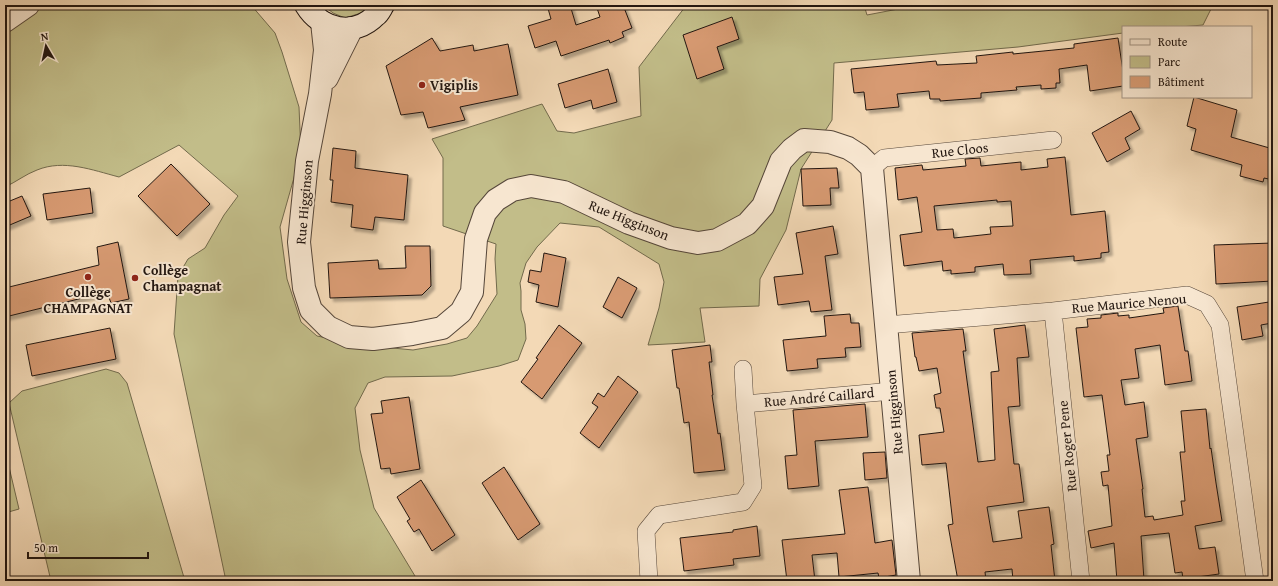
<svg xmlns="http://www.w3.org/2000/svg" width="1278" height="586" viewBox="0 0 1278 586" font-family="'Gentium Book Plus',serif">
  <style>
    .green { fill: #c2bd89; stroke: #726a4c }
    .building { fill: #d79a72; stroke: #221610; fill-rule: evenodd; filter: url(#shadow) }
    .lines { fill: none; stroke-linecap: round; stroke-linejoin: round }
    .minor-casing { stroke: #56473a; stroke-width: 18 }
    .tertiary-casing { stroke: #56473a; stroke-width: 24 }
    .secondary-casing { stroke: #221610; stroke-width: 24 }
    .minor { stroke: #f7e6d0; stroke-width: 17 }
    .tertiary { stroke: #f7e6d0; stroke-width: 22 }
    .secondary { stroke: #f7e6d0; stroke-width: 22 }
    .poi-dot { fill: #8f2418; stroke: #f7e6d0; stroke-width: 1.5 }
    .labels { text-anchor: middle; stroke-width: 4; stroke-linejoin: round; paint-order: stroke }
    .poi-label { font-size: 14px; font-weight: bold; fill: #221610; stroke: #f7e6d0; text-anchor: start }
    .street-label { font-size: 14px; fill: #221610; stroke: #f7e6d0 }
  </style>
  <defs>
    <filter id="shadow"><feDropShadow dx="3.5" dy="3.5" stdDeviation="1" flood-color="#0004"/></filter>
  </defs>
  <rect width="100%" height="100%" fill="#f3d9b6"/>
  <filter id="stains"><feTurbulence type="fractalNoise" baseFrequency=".005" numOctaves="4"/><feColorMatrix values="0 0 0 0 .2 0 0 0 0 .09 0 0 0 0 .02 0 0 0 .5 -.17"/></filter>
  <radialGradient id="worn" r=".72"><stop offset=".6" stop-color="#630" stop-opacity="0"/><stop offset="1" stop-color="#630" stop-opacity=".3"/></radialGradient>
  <path class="green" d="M5,5H251L275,33L282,52L299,107L301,153L280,227L287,279L301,322L317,336L362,345L413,350L447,344L467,338L477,326L497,294L495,259L496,244L443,226V158L432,139L542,104L557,131L574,133L641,116L639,67L685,7L691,5H864L867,15L919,5H1213L1203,25L1180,27H1123V33L1018,47L834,63L832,120L801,169L786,230L760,279L759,306L700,308L705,342L648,345L659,308L664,282L659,264L599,227L560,223L537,247L526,263L520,283L521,291V310L525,324L526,339L518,360L499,366L452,376L385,377L368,383L355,408L360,450L374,508L418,581H226L174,334L178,276L188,259L205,248L224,215L238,196L179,145L119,177C92,170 64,159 37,170C26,174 16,182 5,187Z
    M323,5H371L369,8L361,13L345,18L333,13Z
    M106,369L119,373L127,383L185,581H51L9,403L22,391Z
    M5,450L19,509L5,513Z"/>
  <path class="building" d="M547,5H570L576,25L600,17L596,5H623L632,28L622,32L624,37L610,43L609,40L561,56L556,41L535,48L528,26L551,19Z
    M732,17L739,39L717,47L724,69L697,79L683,35Z
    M432,38L440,51L473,45L474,51L508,44L518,95L460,107L465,120L428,128L423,112L401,115L386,66Z
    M1118,38L1123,71V86L1090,91L1087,65L1059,69L1060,83H1056V88L1041,89V85L1016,87L1017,90L981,93V98L940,101V99H930L929,91L897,94L899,107L866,110L864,92L854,93L851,69L936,61L937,65L977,63L976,56L1013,52V54L1074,48V44Z
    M608,69L617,102L593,109L591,100L565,108L558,84Z
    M1194,97L1237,110L1231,137L1273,149V180L1264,178L1263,182L1240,176L1242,165L1191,150L1196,129L1187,126Z
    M1131,111L1140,129L1125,138L1130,149L1107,162L1092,133Z
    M333,148L356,151L355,168L408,175L404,220L375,217L373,230L351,227L353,205L331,202L333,180H330Z
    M1065,157L1071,215L1105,211L1109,252L1101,253V258L1074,261V256L1030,260L1031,274L1004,275L1003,264L975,267V272L951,274V270L943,271L942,261L904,266L900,235L922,232L917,197L898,200L895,168L922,165L923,170L966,166L965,159L980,158L981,166L1021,162V170L1048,167L1047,159ZM997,200V202L1011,201L1013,226L990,227L991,234L954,238L953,229L937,230L934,206Z
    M171,164L210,204L177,236L138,196Z
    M837,168L839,188H830L831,205L803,206L801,169Z
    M90,188L93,213L47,220L43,194Z
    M22,196L31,216L5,227V203Z
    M833,226L838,254L825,256L832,310L811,312L809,301L778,305L774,277L803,274L796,233Z
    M118,242L129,299L111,303L107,292L5,317V288L99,265L97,247Z
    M1273,243V281L1216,284L1214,245Z
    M405,246H430L431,286L422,295L330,298L328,263L378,260L379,269L406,268Z
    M544,253L566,258L558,307L536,302L539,285L528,282L530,270L541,272Z
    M618,277L637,288L622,318L603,307Z
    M1269,302L1272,323L1261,325L1263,336L1242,340L1237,307Z
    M1178,306L1185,351H1188L1192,381L1165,385L1160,345L1135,349L1139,378L1121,380L1125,405L1144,402L1148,437L1136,439L1143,489H1142L1145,517L1153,516L1154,520L1183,515L1181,501H1185L1180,452H1185L1181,411L1206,409L1210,449L1211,448L1216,483L1222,521L1195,526L1199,549L1215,547L1219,574L1183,579L1182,572L1175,573L1169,533L1141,536L1144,580L1117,581L1114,543L1091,548L1088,531L1112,526L1108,485L1103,486L1101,472L1109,471L1107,455H1110L1102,395L1084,397L1076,328L1088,327L1087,319L1101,318V315L1118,313V316L1129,315V318L1164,313L1163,308Z
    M850,314L851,323H859L861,347L845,348L846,357L817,359L818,368L787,371L783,340L826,336L824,316Z
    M559,325L582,343L542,399L521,382L538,359L536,358Z
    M1025,325L1029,357L1017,358L1020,406L1008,407L1014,464H1019L1024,502L987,507L993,542L1022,538L1018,511L1049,507L1054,544L1051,545L1055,581H1013L1012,569L985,572L986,581H958L948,525L953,524L946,463L922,465L919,435L944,432L940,408H936L934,395L941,393L937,368L919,371L916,357H915L912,333L963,329L966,351H963L978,462L995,460L991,372L999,371L994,329Z
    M110,328L116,359L32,376L26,345Z
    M710,345L712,362H709L713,395H712L718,434L720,433L725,470L694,473L689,422L684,423L679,388H677L672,350Z
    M618,376L638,392L599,448L580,433L598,407L592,403L598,393L604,397Z
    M409,397L420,469L391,474L390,468L381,469L371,414L383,413L381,401Z
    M865,404L868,437L815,441L819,486L788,489L785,456L797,455L793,410Z
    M885,452L887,478L865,480L863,453Z
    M504,467L540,524L518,540L482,483Z
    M421,480L455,535L432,551L419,529L414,532L407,521L410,519L397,497Z
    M868,487L875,543L892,540L896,575L879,578L878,573L839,577L837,553L812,555L815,581H787L782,540L845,534L839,490Z
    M757,526L760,556L733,559L734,565L684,571L680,538L733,532V530Z"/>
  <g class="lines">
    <defs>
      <path id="minor" d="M872,168L884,158L1053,140
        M1053,311L1081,581
        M886,325L1053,311L1187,295L1207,304L1220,325L1255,581
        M743,369L745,404
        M649,581L646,531L659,515L743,502L753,486L745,404L893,391"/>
      <path id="tertiary" d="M5,21L28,5
        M322,22L325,50L320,94L307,161L299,242L304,288L311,310L328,327L349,337L373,339L412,334L442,328L461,312L472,292L476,239L485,213L496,200L512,190L531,186L564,192L629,223L671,238L698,243L717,240L747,224L763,206L781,161L792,149L804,140L830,142L848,148L859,155L872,168L909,581
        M327,78L352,28"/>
      <path id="secondary" d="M306,5C321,30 354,38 376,15C379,13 381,8 383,5"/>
    </defs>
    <use href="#minor" class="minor-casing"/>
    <use href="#tertiary" class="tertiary-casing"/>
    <use href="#secondary" class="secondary-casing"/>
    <use href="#minor" class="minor"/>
    <use href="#tertiary" class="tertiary"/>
    <use href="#secondary" class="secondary"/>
  </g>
  <g class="poi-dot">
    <circle cx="422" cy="85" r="4"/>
    <circle cx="88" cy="277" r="4"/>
    <circle cx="135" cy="278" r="4"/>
  </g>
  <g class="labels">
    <g class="poi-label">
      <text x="430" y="90">Vigiplis</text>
      <text x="143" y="275">Collège<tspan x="143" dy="16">Champagnat</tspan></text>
      <text x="88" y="297" text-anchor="middle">Collège<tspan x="88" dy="16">CHAMPAGNAT</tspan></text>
    </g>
    <g class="street-label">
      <text transform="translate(960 150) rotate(-6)" y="5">Rue Cloos</text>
      <text transform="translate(304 202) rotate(-85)" y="5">Rue Higginson</text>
      <text transform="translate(629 220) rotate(22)" y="5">Rue Higginson</text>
      <text transform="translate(1129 303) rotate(-5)" y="5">Rue Maurice Nenou</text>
      <text transform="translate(819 397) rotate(-5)" y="5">Rue André Caillard</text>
      <text transform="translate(894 412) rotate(-95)" y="5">Rue Higginson</text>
      <text transform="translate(1067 446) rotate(-96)" y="5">Rue Roger Pene</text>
    </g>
  </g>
  <rect width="1278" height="586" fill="none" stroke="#f3d9b6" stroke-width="20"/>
  <rect x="6" y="6" width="1266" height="574" fill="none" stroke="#221610" stroke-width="2"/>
  <rect x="10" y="10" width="1258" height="566" fill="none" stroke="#221610"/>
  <rect x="1122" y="26" width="130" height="72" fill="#f7e6d0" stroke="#a29383"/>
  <rect x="1130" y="39" width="20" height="6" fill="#f7e6d0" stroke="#a29383"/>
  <text x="1158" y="46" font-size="12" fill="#221610">Route</text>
  <rect x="1130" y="56" width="20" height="12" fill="#c2bd89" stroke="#a29383"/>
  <text x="1158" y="66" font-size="12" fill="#221610">Parc</text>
  <rect x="1130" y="76" width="20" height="12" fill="#d79a72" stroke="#a29383"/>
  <text x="1158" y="86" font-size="12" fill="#221610">Bâtiment</text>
  <g transform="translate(46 46) rotate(351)" stroke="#f7e6d0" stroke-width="3" paint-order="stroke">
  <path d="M0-3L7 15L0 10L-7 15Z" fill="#221610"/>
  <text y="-6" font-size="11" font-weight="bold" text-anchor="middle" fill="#221610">N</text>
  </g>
  <path d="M28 552v6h120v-6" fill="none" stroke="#221610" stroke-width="2"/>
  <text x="34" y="552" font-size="12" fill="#221610" stroke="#f7e6d0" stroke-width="3" paint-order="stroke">50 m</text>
  <rect width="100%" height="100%" filter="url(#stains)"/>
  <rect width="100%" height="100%" fill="url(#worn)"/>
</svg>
